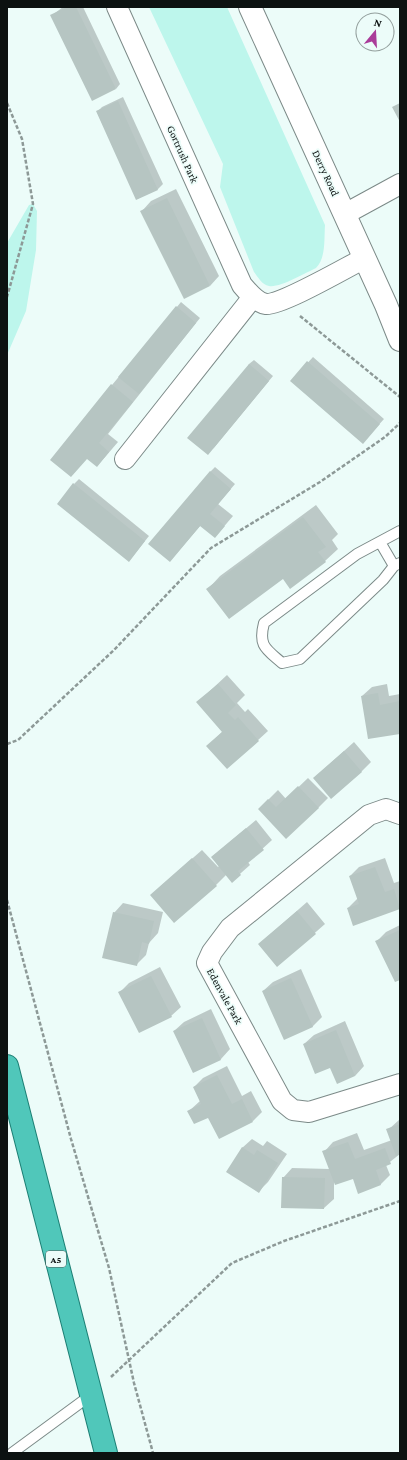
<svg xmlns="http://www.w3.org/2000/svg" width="407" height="1460" viewBox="0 0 407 1460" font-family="'Crimson Pro',serif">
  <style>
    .green { fill: #bdf6ec }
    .shadow { fill: #0003 }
    .building { fill: #b6c5c2 }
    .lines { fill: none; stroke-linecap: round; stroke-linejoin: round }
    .service-casing { stroke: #7c8a88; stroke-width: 12 }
    .minor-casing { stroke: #7c8a88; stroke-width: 22 }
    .secondary-casing { stroke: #7c8a88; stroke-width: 24 }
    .trunk-casing { stroke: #1c7f74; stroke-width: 24 }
    .path { stroke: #8d9997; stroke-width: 2.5; stroke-dasharray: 4 2; stroke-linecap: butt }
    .service { stroke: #fff; stroke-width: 10 }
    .minor { stroke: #fff; stroke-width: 20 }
    .secondary { stroke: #fff; stroke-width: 22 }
    .trunk { stroke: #50c7ba; stroke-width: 22 }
    .labels { text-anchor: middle; stroke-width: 3.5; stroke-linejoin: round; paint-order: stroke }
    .shield { fill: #ecfcf9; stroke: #4f5857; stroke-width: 1 }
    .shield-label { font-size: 10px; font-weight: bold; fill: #0c1211 }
    .street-label { font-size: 11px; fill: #0c1211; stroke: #ecfcf9 }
  </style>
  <rect width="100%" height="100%" fill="#ecfcf9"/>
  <path class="green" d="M149,7H227L325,225C324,239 326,258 316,268C305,273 280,288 269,286C262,285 258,277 254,272L220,187L223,164Z
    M33,204L37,211L36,250L26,311L7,355V243L29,205Z"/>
  <path class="shadow" d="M63,7H83L120,84L116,89L51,16Z
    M123,97L163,184L158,189L137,199L97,112L102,107Z
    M176,189L219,276L210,286L142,211L151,201Z
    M181,302L200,318L108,434L118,442L106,456L97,466L87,458L71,476L112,385Z
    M313,357L384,419L367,438L291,381Z
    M254,360L273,376L213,449L249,364Z
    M215,467L235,484L218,504L233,516L215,537L201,525L170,561L210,472Z
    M79,479L149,536L129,561L74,484Z
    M316,505L338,534L332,540L338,549L325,561L283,577L208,589L220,576Z
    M227,675L245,695L237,703L245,712L248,709L268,731L227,768L208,746L223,731L198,702Z
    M387,684L389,696L400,694V733L362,696L372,687Z
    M354,742L371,762L361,772L314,778Z
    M308,778L328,798L318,808L259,809L278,790L286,799Z
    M256,820L272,840L248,862L250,865L232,881L226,875L216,885L161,886L202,850L218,867L219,866L212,857Z
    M385,858L394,883L400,881V908L354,924L348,908L358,898L350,876L359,867Z
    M307,902L325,924L277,966L259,944Z
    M123,903L163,912L158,933L149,943L146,955L136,965L114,913Z
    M400,925V979L377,941L386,932Z
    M160,967L181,1007L171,1016L120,992L129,983Z
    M301,969L322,1017L312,1027L263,991L273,982Z
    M211,1009L230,1049L221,1059L193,1072L174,1031L184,1022Z
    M345,1021L364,1066L355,1076L330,1066L304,1044L314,1035Z
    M227,1066L242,1096L251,1091L262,1112L253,1121L208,1116L189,1111L200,1101L194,1087L203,1078Z
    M400,1119V1154L386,1165L390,1175L381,1184L359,1192L353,1177L334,1179V1199L324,1208L282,1207L283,1178L292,1168L330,1169L324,1152L333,1142L357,1133L364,1150L392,1140L388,1130Z
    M252,1139L263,1146L267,1141L287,1154L268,1182L258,1192L242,1148Z"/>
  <path class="building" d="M67,7H76L116,89L92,101L50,15Z
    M118,101L158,190L136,200L96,111Z
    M400,103V122L392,107Z
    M167,198L210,286L184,299L140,211Z
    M176,306L196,323L139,394L118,377Z
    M307,361L380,424L363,444L290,381Z
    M249,364L269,381L208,455L187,438Z
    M111,384L133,402L99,443L109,452L97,467L87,459L71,477L50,460Z
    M210,471L231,489L210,514L225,526L215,538L200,526L170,562L148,544Z
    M73,483L145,541L129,562L57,504Z
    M303,517L326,547L318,552L326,562L290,589L283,579L229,619L206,589Z
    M218,684L236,705L228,713L235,720L238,717L259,741L227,769L206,746L222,732L196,702Z
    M378,693L380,705L400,701V734L368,739L361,696Z
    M344,751L362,772L331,799L313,778Z
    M298,786L319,808L286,839L258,809L268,799L276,807Z
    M246,828L264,850L238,871L241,875L232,883L211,857Z
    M192,858L217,886L174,923L150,895Z
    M375,867L385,892L394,889L400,909L353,926L347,908L359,904L349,876Z
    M297,911L316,934L277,967L258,944Z
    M113,912L154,921L149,944L142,942L137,966L102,958Z
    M400,930V980L395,982L375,941Z
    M151,976L172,1017L139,1033L118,992Z
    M291,978L313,1027L284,1040L262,991Z
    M202,1018L221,1060L193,1073L173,1031Z
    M336,1030L355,1076L337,1084L330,1068L315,1074L303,1044Z
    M217,1075L232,1104L242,1099L253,1122L219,1139L208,1118L194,1124L187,1111L201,1104L193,1087Z
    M400,1124V1154L396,1156L386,1129Z
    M348,1142L355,1159L385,1148L391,1164L376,1170L381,1185L358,1194L353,1179L335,1185L322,1151Z
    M242,1147L254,1155L257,1150L278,1163L259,1193L226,1172Z
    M282,1177L325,1178L324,1209L281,1208Z"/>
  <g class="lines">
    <defs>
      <path id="service" d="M400,531L357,554L264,623C258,646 266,649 282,663L300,659L383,580L394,566L400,563
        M380,542L394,566
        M12,1453L91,1395"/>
      <path id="minor" d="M117,7L242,285C248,292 257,303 266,304C282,305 347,267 365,258
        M345,214L400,184
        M125,459L253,297
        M400,814L386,809L369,815L230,928L212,952L207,963L282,1101L293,1110L309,1112L400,1084"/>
      <path id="secondary" d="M250,7L386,305L400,340"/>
      <path id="trunk" d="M7,1066L106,1453"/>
    </defs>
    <use href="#service" class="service-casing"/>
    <use href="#minor" class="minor-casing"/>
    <use href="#secondary" class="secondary-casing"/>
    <use href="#trunk" class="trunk-casing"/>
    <path class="path" d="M7,103L22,139L33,204L7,297
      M300,316L400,397
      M7,744L18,740L114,650L211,548L320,482L385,437L400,423
      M7,900L71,1139L109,1268L134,1383L153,1453
      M111,1377L232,1263L284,1241L400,1201"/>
    <use href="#service" class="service"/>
    <use href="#minor" class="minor"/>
    <use href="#secondary" class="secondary"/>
    <use href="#trunk" class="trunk"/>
  </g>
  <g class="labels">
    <rect class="shield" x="46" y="1251" width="20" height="16" rx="3"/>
    <g class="shield-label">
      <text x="56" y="1263">A5</text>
    </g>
    <g class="street-label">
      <text transform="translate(183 154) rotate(66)" y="4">Gortrush Park</text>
      <text transform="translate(326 173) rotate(65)" y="4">Derry Road</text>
      <text transform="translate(225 996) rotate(61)" y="4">Edenvale Park</text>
    </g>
  </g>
  <rect width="407" height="1460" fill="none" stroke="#0c1211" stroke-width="16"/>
  <g transform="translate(375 32) rotate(18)"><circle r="19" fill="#ecfcf9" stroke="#929e9c"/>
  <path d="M0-3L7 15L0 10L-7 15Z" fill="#aa3c9a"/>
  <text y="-6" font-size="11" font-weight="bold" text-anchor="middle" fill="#0c1211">N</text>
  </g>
</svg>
